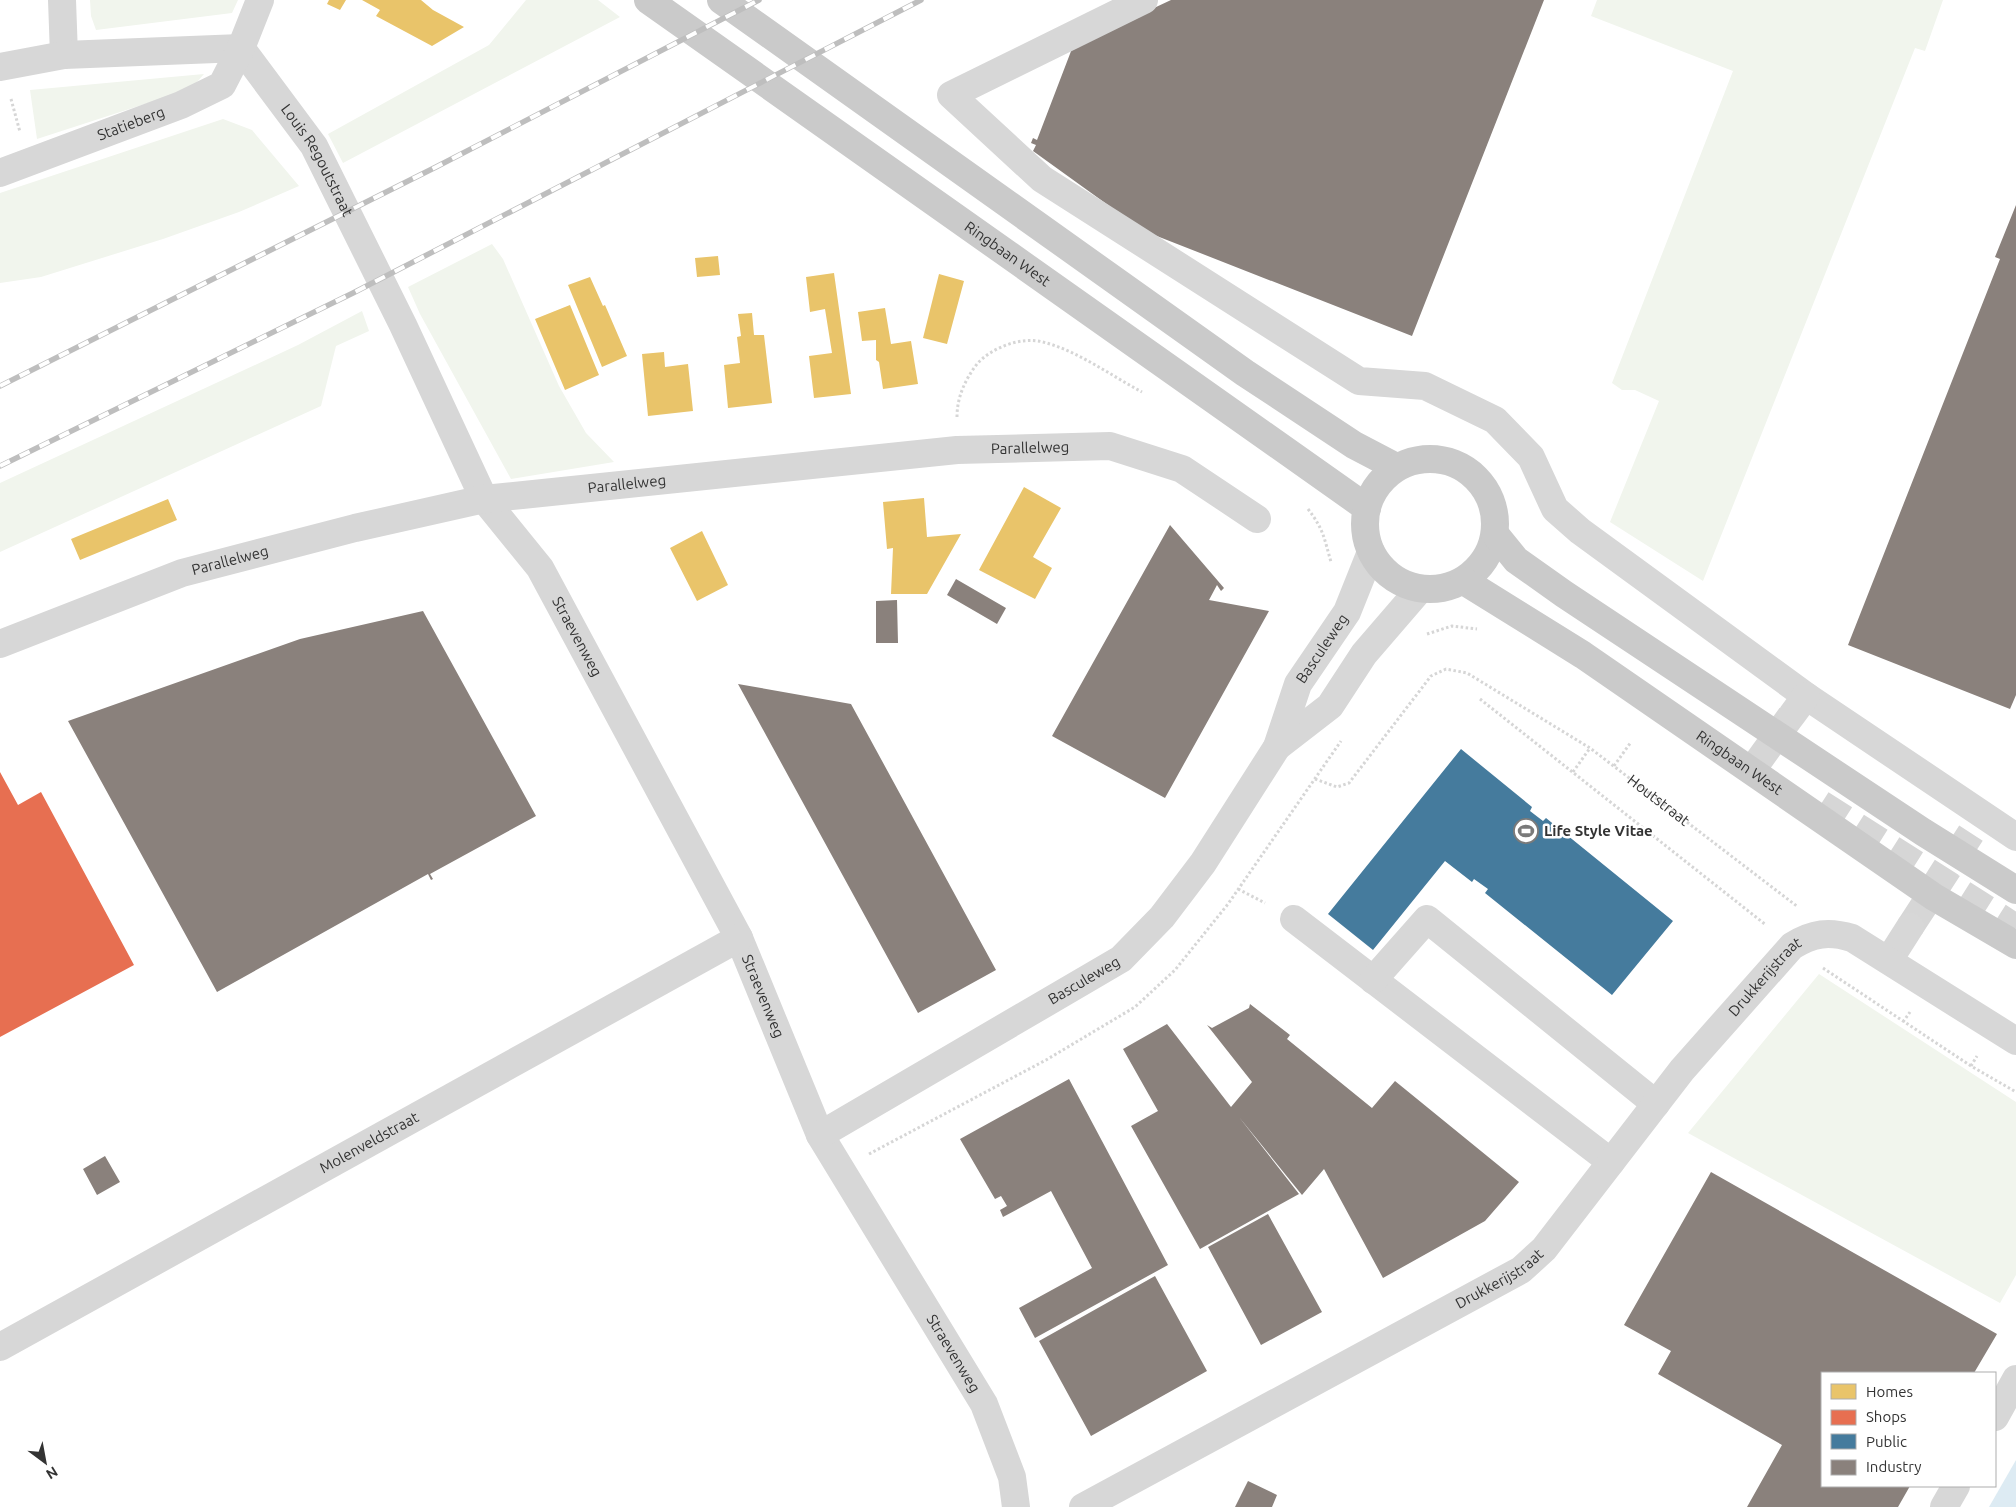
<svg xmlns="http://www.w3.org/2000/svg" width="2016" height="1507" viewBox="0 0 2016 1507" font-family="Ubuntu,sans-serif">
  <style>
    .green { fill: #f1f5ed }
    .water { fill: #ddebf3 }
    .homes { fill: #e9c46a }
    .shops { fill: #e76f51 }
    .public { fill: #457b9d }
    .industry { fill: #8a817c }
    .lines { fill: none; stroke-linecap: round; stroke-linejoin: round }
    .minor-tunnel { stroke: #d6d6d6; stroke-width: 28; stroke-dasharray: 28 14; stroke-linecap: butt }
    .path { stroke: #d6d6d6; stroke-width: 3; stroke-dasharray: 2.5 2.5; stroke-linecap: butt }
    .minor { stroke: #d7d7d7; stroke-width: 28 }
    .major { stroke: #cacaca; stroke-width: 28 }
    .rail-casing { stroke: #bebebe; stroke-width: 5.5 }
    .rail { stroke: #fff; stroke-width: 4; stroke-dasharray: 11; stroke-linecap: butt }
    .labels { text-anchor: middle; stroke-width: 5; stroke-linejoin: round; paint-order: stroke }
    .street-label { font-size: 15px; fill: #333; stroke: #fff }
    .poi-label { font-size: 15px; font-weight: bold; fill: #333; stroke: #fff; text-anchor: start }
  </style>
  <rect width="100%" height="100%" fill="#fff"/>
  <path class="green" d="M90,0H238L232,13L96,30L91,16Z
    M526,0H598L620,17L343,163L328,134L489,45Z
    M1597,0H1943L1925,51L1915,48L1703,581L1610,522L1659,401L1635,390H1622L1612,383L1733,71L1591,16Z
    M204,74L191,89L37,139L30,90Z
    M223,119L252,130L299,186L239,212L163,239L41,277L0,283V193Z
    M492,244L503,259L559,386L586,433L614,462L511,479L420,314L408,287Z
    M362,311L369,331L336,346L321,406L0,552V483L298,345Z
    M1819,974L2016,1102V1275L2000,1303L1688,1133Z"/>
  <path class="water" d="M2016,1460V1507H1989Z"/>
  <path class="homes" d="M329,0H346L340,10L327,4Z
    M362,0H421L433,10L464,27L432,46L376,16L380,10Z
    M718,256L720,275L697,277L695,258Z
    M834,273L851,394L814,398L809,356L832,353L825,309L810,312L806,277Z
    M939,274L964,281L947,344L923,338Z
    M590,277L603,306L605,305L627,356L602,367L568,285Z
    M570,305L599,375L565,390L535,319Z
    M885,308L891,344L911,341L918,384L883,389L879,362L876,360V340L862,341L858,312Z
    M752,313L754,335H764L772,403L728,408L724,365L740,363L737,337L741,336L738,314Z
    M664,352L665,367L688,364L693,411L648,416L642,354Z
    M1024,487L1061,508L1033,557L1052,568L1035,599L979,570Z
    M924,498L927,537L961,534L927,594H891L893,548L887,549L883,502Z
    M168,499L177,520L80,560L71,539Z
    M702,531L728,585L697,601L670,548Z"/>
  <path class="shops" d="M0,772L18,805L41,792L134,965L0,1037Z"/>
  <path class="public" d="M1461,749L1532,807L1530,811L1543,821L1546,818L1673,921L1612,995L1485,893L1488,889L1474,879L1472,882L1445,861L1373,950L1328,914Z"/>
  <path class="industry" d="M1171,0H1544L1412,336L1144,231L1033,151L1036,145L1031,143L1033,138L1037,140L1073,46Z
    M2016,205V695L2010,709L1848,645L2000,259L1995,257Z
    M1170,525L1224,588L1221,591L1217,585L1209,600L1269,611L1165,798L1052,736Z
    M956,579L1006,608L997,624L947,595Z
    M897,600L898,643H876V601Z
    M423,611L536,816L430,874L433,879L431,880L428,874L217,992L68,721L300,639Z
    M738,684L851,704L996,970L918,1013Z
    M1250,1004L1290,1035L1287,1039L1372,1108L1395,1081L1519,1182L1485,1221L1383,1278L1324,1169L1302,1195L1239,1117L1299,1194L1200,1249L1131,1126L1158,1111L1123,1049L1167,1024L1231,1107L1252,1082L1207,1025L1212,1028L1249,1008Z
    M1069,1079L1168,1265L1035,1338L1019,1308L1092,1268L1051,1191L1003,1217L1000,1210L1007,1206L1001,1196L995,1199L960,1139Z
    M105,1156L120,1182L97,1195L83,1169Z
    M1711,1172L1997,1334L1974,1373H1822V1486H1910L1898,1507H1747L1782,1445L1658,1374L1671,1351L1624,1325Z
    M1268,1214L1322,1312L1261,1345L1208,1247Z
    M1155,1276L1207,1371L1091,1436L1039,1341Z
    M1248,1481L1277,1495L1272,1507H1235Z"/>
  <g class="lines">
    <path class="minor-tunnel" d="M1757,763L1791,716
      M1821,804L2016,928
      M1910,927L1971,833"/>
    <g class="path">
      <path d="M11,99L20,132"/>
      <path d="M957,417C957,397 965,380 977,364C991,348 1021,336 1043,342C1078,351 1110,375 1142,392"/>
      <path d="M1308,509C1324,530 1324,538 1331,562"/>
      <path d="M1427,634L1452,626L1477,629"/>
      <path d="M1480,699L1766,925"/>
      <path d="M1614,766L1631,742"/>
      <path d="M1573,772L1590,748"/>
      <path id="s1" d="M1315,779L1337,787L1349,783L1431,676L1446,669L1467,673L1590,748L1798,907"/>
      <path d="M1238,889L1265,903"/>
      <path d="M1823,968L1971,1066L2016,1092"/>
      <path d="M1903,1022L1910,1012"/>
      <path d="M1971,1066L1977,1056"/>
      <path d="M869,1154L1046,1060L1135,1007L1175,970L1228,904L1341,741"/>
    </g>
    <g class="minor">
      <path d="M62,0L64,55"/>
      <path d="M1144,0L951,95L1042,179L1359,381L1425,386L1495,420L1531,457L1555,509L1580,531L1806,696L2016,837"/>
      <path id="s2" d="M241,48L314,146L403,325L484,499L540,568L739,938L820,1135L984,1404L1012,1477L1016,1507"/>
      <path d="M0,67L64,55L241,48"/>
      <path id="s3" d="M0,173L181,105L222,85L241,48L260,0"/>
      <path id="s4" d="M0,644L182,573L355,528L484,499L957,450L1110,446L1182,469L1257,519"/>
      <path d="M1792,715L1806,696"/>
      <path d="M1277,747L1330,706L1364,654L1420,589"/>
      <path d="M1294,919L1611,1162"/>
      <path d="M1889,960L1910,927"/>
      <path d="M1373,980L1427,919L1656,1104"/>
      <path id="s5" d="M820,1135L1121,959L1162,917L1203,863L1277,747L1298,684L1347,612L1371,552"/>
      <path id="s6" d="M0,1347L739,938"/>
      <path d="M1995,1417L2016,1379"/>
      <path id="s7" d="M1083,1507L1521,1270L1544,1249L1682,1070L1792,946C1813,933 1829,931 1852,938L2016,1041"/>
      <path d="M1944,1507L1956,1486"/>
    </g>
    <g class="major">
      <path id="s8" d="M648,0L1367,508"/>
      <path d="M721,0L1245,373L1354,445L1396,467"/>
      <circle cx="1430" cy="524" r="65"/>
      <path d="M1495,534L1516,560L1564,594L1923,832L2016,890"/>
      <path id="s9" d="M1464,581L1583,655L1934,897L2016,945"/>
    </g>
    <defs>
      <path id="rail" d="M0,386L436,167L759,0
        M0,466L353,293L921,0"/>
    </defs>
    <use href="#rail" class="rail-casing"/>
    <use href="#rail" class="rail"/>
  </g>
  <defs>
    <symbol id="stadium-ring" viewBox="-11 -11 22 22"><circle r="9.5" fill="#fff" stroke="#7a7a7a" stroke-width="1.5"/><path d="M0-5a6.5 5 0 1 0 0 10a6.5 5 0 1 0 0-10ZM-3.5-1.8h7v3.6h-7Z" fill="#7a7a7a"/></symbol>
  </defs>
  <g fill-rule="evenodd">
    <use href="#stadium-ring" x="1512" y="817" width="28" height="28"/>
  </g>
  <g class="labels">
    <g class="street-label">
      <text dy="5" stroke="none"><textPath href="#s3" startOffset="140">Statieberg</textPath></text>
      <text dy="5" stroke="none"><textPath href="#s2" startOffset="136">Louis Regoutstraat</textPath></text>
      <text dy="5" stroke="none"><textPath href="#s8" startOffset="440">Ringbaan West</textPath></text>
      <text dy="5" stroke="none"><textPath href="#s4" startOffset="1055">Parallelweg</textPath></text>
      <text dy="5" stroke="none"><textPath href="#s4" startOffset="650">Parallelweg</textPath></text>
      <text dy="5" stroke="none"><textPath href="#s4" startOffset="245">Parallelweg</textPath></text>
      <text dy="5" stroke="none"><textPath href="#s2" startOffset="681">Straevenweg</textPath></text>
      <text dy="5" stroke="none"><textPath href="#s5" startOffset="722">Basculeweg</textPath></text>
      <text dy="5" stroke="none"><textPath href="#s9" startOffset="330">Ringbaan West</textPath></text>
      <text dy="5" stroke="none"><textPath href="#s1" startOffset="439">Houtstraat</textPath></text>
      <text dy="5" stroke="none"><textPath href="#s7" startOffset="880">Drukkerijstraat</textPath></text>
      <text dy="5" stroke="none"><textPath href="#s5" startOffset="306">Basculeweg</textPath></text>
      <text dy="5" stroke="none"><textPath href="#s2" startOffset="1086">Straevenweg</textPath></text>
      <text dy="5" stroke="none"><textPath href="#s6" startOffset="422">Molenveldstraat</textPath></text>
      <text dy="5" stroke="none"><textPath href="#s7" startOffset="475">Drukkerijstraat</textPath></text>
      <text dy="5" stroke="none"><textPath href="#s2" startOffset="1492">Straevenweg</textPath></text>
    </g>
    <g class="poi-label">
      <text x="1544" y="836">Life Style Vitae</text>
    </g>
  </g>
  <rect x="1821" y="1372" width="175" height="115" fill="#ffffff" stroke="#adadad"/>
  <rect x="1831" y="1384" width="25" height="15" fill="#e9c46a" stroke="#adadad"/>
  <text x="1866" y="1397" font-size="15" fill="#333333">Homes</text>
  <rect x="1831" y="1410" width="25" height="15" fill="#e76f51" stroke="#adadad"/>
  <text x="1866" y="1422" font-size="15" fill="#333333">Shops</text>
  <rect x="1831" y="1434" width="25" height="15" fill="#457b9d" stroke="#adadad"/>
  <text x="1866" y="1447" font-size="15" fill="#333333">Public</text>
  <rect x="1831" y="1460" width="25" height="15" fill="#8a817c" stroke="#adadad"/>
  <text x="1866" y="1472" font-size="15" fill="#333333">Industry</text>
  <g transform="translate(45 1462) rotate(148)" stroke="#ffffff" stroke-width="4" paint-order="stroke">
  <path d="M0-4L9 19L0 12L-9 19Z" fill="#333333"/>
  <text y="-8" font-size="14" font-weight="bold" text-anchor="middle" fill="#333333">N</text>
  </g>
</svg>
